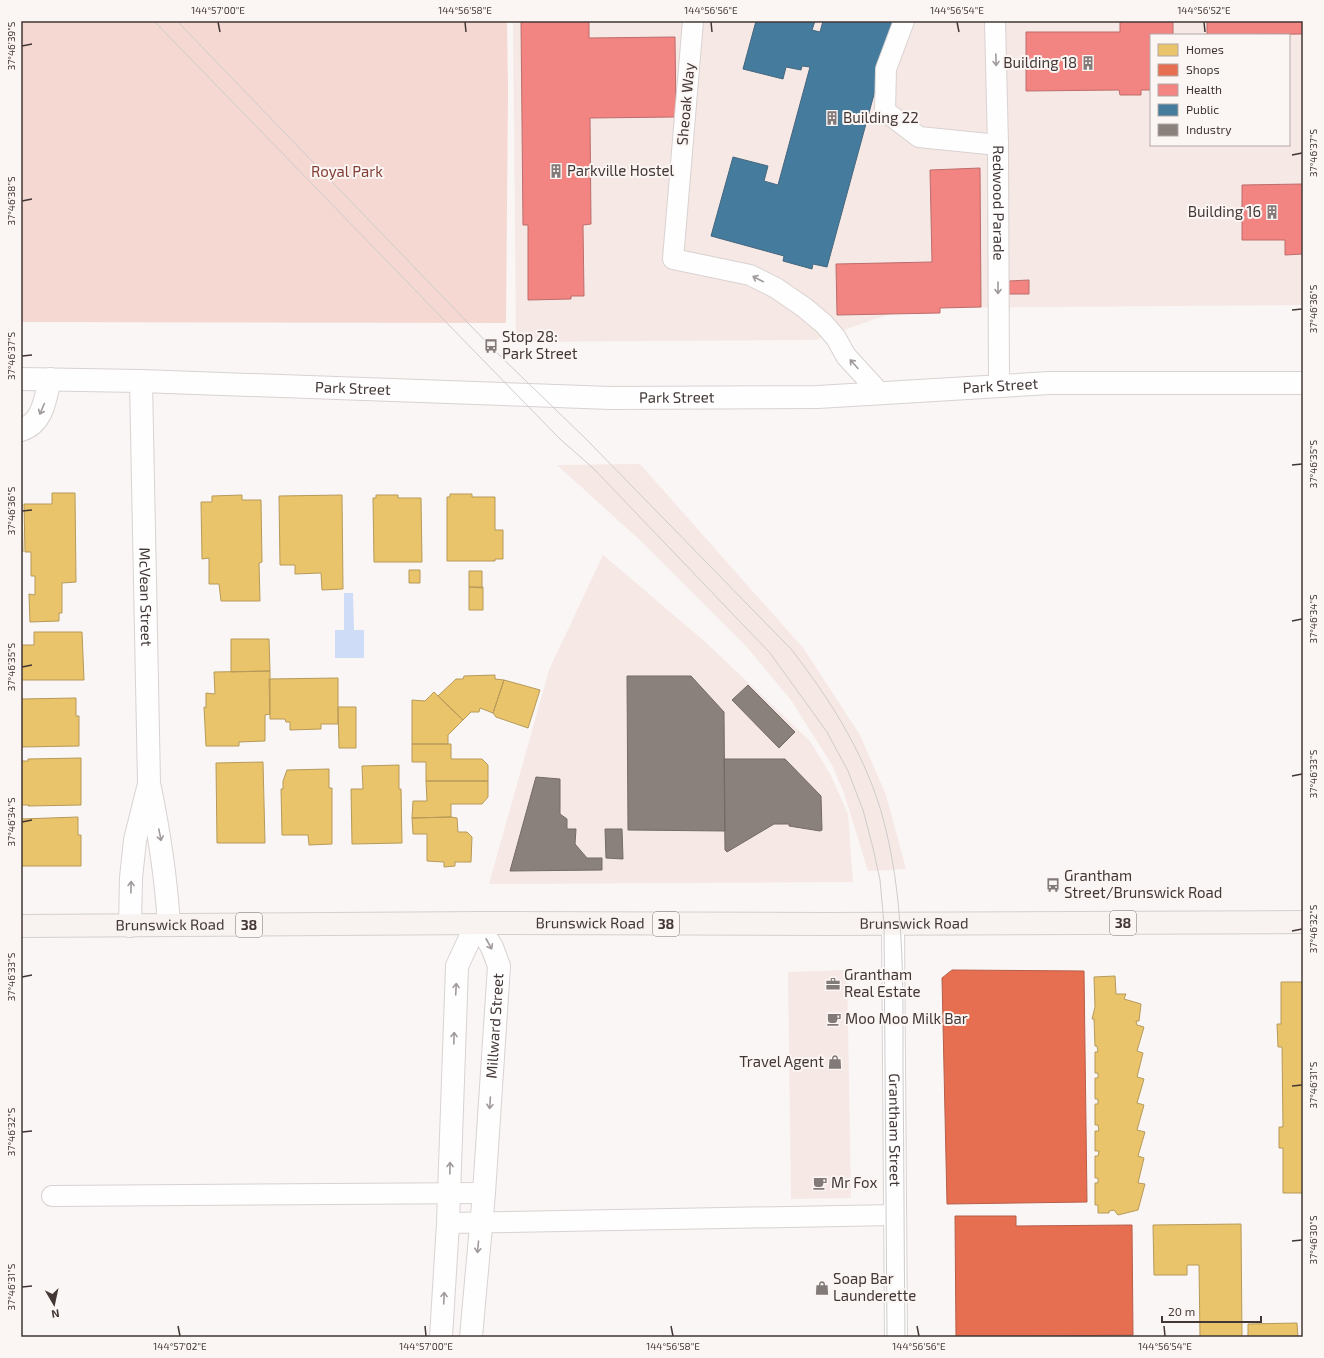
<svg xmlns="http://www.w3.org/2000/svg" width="1324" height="1358" viewBox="0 0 1324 1358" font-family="'Exo 2',sans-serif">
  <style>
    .built { fill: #f6e8e5; fill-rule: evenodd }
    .green { fill: #f5d8d2 }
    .water { fill: #cedcf8 }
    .homes { fill: #e9c46a; stroke: #b79a5a }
    .shops { fill: #e76f51; stroke: #b65e49 }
    .health { fill: #f28482; stroke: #bd6d6b }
    .public { fill: #457b9d; stroke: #44677e }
    .industry { fill: #8a817c; stroke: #746b67 }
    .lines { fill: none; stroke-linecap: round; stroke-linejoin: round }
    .service-casing { stroke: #d9d2d1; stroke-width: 22 }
    .minor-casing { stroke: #d9d2d1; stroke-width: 24 }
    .tertiary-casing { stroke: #d9d2d1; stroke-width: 24 }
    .secondary-casing { stroke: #d9d2d1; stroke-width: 24 }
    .primary-casing { stroke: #d3d0cf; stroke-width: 24 }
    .service { stroke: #fefefe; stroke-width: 20 }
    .minor { stroke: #fefefe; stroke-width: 22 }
    .tertiary { stroke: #fefefe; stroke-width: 22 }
    .secondary { stroke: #fefefe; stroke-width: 22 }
    .primary { stroke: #f8f3f1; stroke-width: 22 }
    .tram { stroke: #cecccc; stroke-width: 1 }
    .oneway { stroke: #a09a9a }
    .ticks { fill: none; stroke: #423735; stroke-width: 1.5 }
    .labels { text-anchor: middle; stroke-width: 4; stroke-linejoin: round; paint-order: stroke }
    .shield { fill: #fbf5f3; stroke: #7a706e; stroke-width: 1 }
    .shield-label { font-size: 14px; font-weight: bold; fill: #423735 }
    .poi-label { font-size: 15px; fill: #423735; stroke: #fbf5f3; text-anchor: start }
    .street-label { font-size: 15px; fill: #423735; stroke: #fbf5f3 }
    .park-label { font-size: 15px; fill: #813f35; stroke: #fbf5f3 }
    .neatline { fill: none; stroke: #423735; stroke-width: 1.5 }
    .ticks-label { font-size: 10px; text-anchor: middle; fill: #423735 }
  </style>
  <rect width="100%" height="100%" fill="#f9f6f5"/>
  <path class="built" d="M513,21H1303V305L907,308L815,340L516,342ZM1151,35H1289V145H1151Z
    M640,464L804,649L860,735L886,795L906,869L868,871L844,793L832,765L791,700L746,646L642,542L557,465Z
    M603,555L702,639L810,741L830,774L848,814L853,882L489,884L549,670Z
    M847,970L851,1198L791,1199L788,972Z"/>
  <path class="green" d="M21,21H507L508,90L506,323L21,322Z"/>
  <path class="water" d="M344,593H353L354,630H364V658H335V630H344Z"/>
  <path class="homes" d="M52,493H75L76,582L62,583V613H59V621L30,622L29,594L35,595V576H31V552H25L24,504H52Z
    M450,494H472V497H495V530H503V559H495V561H447V497H450Z
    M242,495V500H261L262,562L259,563L260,601H221L219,584H209V558L202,559L201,502H212V496Z
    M342,495L343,589L322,590L321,573L295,574V565H280L279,496Z
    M376,495H398V498H421L422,562H374L373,498H376Z
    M21,501H22L23,552H21Z
    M409,570H420V583H409Z
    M469,571H482V588L469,587Z
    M469,587H483V610H469Z
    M34,632H82L84,680H21V645H34Z
    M231,639H269L270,671L231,672Z
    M270,671V714L265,715V741L239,742V746H206L204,707L206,708V693L215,694L214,672Z
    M495,675V679L504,680L493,713L480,708L479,712H471L463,720L438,696L456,679H463L464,676Z
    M338,678V724H321V729L290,730V722H286L285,719H270L269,679Z
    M504,680L540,690L528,728L496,717L493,713Z
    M434,692L463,720L448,735V744H412V700L425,701Z
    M76,698V716H79V746L21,747V699Z
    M338,707H356V748H339Z
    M412,744H451V759H482L488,765V781H426V762H412Z
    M81,758V805L28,806L29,805H21V761H28V759Z
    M263,762L265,843H217L216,763Z
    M399,765V789H401L402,843L352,844L351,789H363L362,766Z
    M329,769V788H332V844L309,845L308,835H282L281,789H283V781L287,770Z
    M426,781H488V797L482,804H451V817L412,818L413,801H427Z
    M78,817V835H81V866H21V819Z
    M451,817L457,818L458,832H467L472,837L471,862H455V866L444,867V862L427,861V834H413L412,818Z
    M1115,976L1116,994H1126L1124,999L1141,1004L1139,1021H1136L1137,1025L1144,1027L1137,1051L1143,1053L1137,1077L1144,1079L1137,1103L1144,1105L1137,1130L1145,1132L1138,1156L1144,1158L1138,1183L1145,1184L1138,1210L1118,1215L1114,1210L1109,1211V1213H1098V1205H1095V1183H1098V1178H1095V1156H1098L1099,1151H1095V1131H1099L1098,1125H1095V1104H1098V1099H1095V1078H1098V1073H1095V1052H1098L1097,1046H1095L1094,1019H1092L1095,1007L1094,977Z
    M1281,982H1303V1193H1283V1148H1279V1127H1283L1282,1047H1278L1277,1024H1281Z
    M1241,1224L1242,1337H1200L1199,1265H1187V1275H1154L1153,1225Z
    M1297,1323L1298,1337H1248V1324Z"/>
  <path class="shops" d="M952,970L1084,971L1087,1202L947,1204L942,978Z
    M955,1216H1016V1226L1132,1225L1133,1335L956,1337Z"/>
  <path class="health" d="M521,21H589V38L675,37L676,117L590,118L591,224L583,225L584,296H571V299L528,300V225H523Z
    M1120,21H1173V35H1151V90H1141V95H1120L1119,90L1026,91V32H1120Z
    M1207,21H1303V34L1207,35Z
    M980,168L981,307L940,308V313L837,315L836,264L932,262L930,170Z
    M1303,184V254L1285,255V240H1242V185Z
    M1029,280V294H1009V281Z"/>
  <path class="public" d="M756,21H815L812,30L820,32L823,21H894L827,267L813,264L812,269L783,261L784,256L711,236L733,157L768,166L764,181L778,185L810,67L802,66L801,70L786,67L783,79L743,69Z"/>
  <path class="industry" d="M627,676H691L724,712L725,831L628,830Z
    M748,685L795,732L779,748L732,700Z
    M724,759H785L821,796L822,830L820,831L789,826V824H774L727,852L725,850Z
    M536,777L560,779V814L567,819V829H576L575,844L587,858H602V870L510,871Z
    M605,829H622L623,859L606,858Z"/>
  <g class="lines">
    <defs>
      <g id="service">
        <path d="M693,21L673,259L750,275L776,288L805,308L824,324L836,338L846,356L880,393"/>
        <path d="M904,21L886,69L885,111L919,137L998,145"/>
        <path id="s1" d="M995,21L998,145L999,385"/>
        <path d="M52,1196L484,1193"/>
        <path d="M448,1223L895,1215"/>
      </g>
      <g id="minor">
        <path d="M21,430C43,423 45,400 50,379"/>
        <path d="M441,1337L448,1223L457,966L477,923"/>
        <path id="s2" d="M471,1337L484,1193L499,966L492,947L477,923"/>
      </g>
      <g id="tertiary">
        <path id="s3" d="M21,379L141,381L611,398L818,397L1050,383H1303"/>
        <path id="s4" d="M141,381L149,783C159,831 166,877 169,925"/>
        <path d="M130,926L131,878L135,840L148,788"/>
      </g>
      <g id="secondary">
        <path id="s5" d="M893,924L896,1337"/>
      </g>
      <g id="primary">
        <path id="s6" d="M21,926L485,923L826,924L1303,922"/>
      </g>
    </defs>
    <use href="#service" class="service-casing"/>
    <use href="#minor" class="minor-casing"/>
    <use href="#tertiary" class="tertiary-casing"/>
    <use href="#secondary" class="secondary-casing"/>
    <use href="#primary" class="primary-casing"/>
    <use href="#service" class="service"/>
    <use href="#minor" class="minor"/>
    <use href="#tertiary" class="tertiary"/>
    <use href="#secondary" class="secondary"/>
    <use href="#primary" class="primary"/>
    <path class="tram" d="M154,21L479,356L560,439L593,468L770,653L827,732L848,771L863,810L873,848L880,880L884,924L887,1337
      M177,21L496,352L586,439L791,649C829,698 863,751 881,811C905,895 903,982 903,1068C904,1158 904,1247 905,1337"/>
  </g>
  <defs><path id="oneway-shaft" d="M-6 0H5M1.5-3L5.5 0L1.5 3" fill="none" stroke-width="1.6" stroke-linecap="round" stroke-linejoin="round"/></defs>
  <g class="oneway">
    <use href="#oneway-shaft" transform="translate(996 60) rotate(88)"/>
    <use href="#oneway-shaft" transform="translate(758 279) rotate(-153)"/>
    <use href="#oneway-shaft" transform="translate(998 288) rotate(90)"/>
    <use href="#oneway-shaft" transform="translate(854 364) rotate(-132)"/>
    <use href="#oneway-shaft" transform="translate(42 409) rotate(113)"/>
    <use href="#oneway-shaft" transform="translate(160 835) rotate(79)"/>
    <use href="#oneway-shaft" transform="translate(131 887) rotate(-89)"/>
    <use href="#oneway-shaft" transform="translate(489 944) rotate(61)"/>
    <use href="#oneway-shaft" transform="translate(456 989) rotate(-87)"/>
    <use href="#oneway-shaft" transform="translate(454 1038) rotate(-88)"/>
    <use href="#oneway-shaft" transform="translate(490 1103) rotate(94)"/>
    <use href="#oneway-shaft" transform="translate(450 1168) rotate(-89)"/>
    <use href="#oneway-shaft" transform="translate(478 1247) rotate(95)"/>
    <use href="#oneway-shaft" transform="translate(444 1298) rotate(-87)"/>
  </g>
  <path class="ticks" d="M218,22L220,32M465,22L466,32M711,22L712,32M957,22L959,32M1204,22L1205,32M22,46L32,44M1292,155L1302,153M22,201L32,199M1292,310L1302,309M22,356L32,355M1292,465L1302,464M22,511L32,510M1292,621L1302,619M22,667L32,665M1292,776L1302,774M22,822L32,820M1292,931L1302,929M22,977L32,975M1292,1086L1302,1085M22,1132L32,1131M1292,1241L1302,1240M22,1287L32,1286M178,1326L180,1336M425,1326L426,1336M671,1326L673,1336M917,1326L919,1336M1164,1326L1165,1336"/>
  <defs>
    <symbol id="building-bare" viewBox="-9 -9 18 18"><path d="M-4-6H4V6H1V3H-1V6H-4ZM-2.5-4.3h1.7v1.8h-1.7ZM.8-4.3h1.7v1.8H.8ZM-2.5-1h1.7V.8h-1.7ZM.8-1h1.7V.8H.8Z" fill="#827a78" stroke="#fbf5f3" stroke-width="2.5" paint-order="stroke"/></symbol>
    <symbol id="bus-bare" viewBox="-9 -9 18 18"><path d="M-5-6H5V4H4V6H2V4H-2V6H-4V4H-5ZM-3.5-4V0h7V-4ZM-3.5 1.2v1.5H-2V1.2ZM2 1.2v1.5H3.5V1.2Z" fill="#827a78" stroke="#fbf5f3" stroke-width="2.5" paint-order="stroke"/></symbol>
    <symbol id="office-bare" viewBox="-9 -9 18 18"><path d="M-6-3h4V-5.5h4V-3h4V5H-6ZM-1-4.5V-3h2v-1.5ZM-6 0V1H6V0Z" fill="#827a78" stroke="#fbf5f3" stroke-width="2.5" paint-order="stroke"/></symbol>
    <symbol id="cafe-bare" viewBox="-9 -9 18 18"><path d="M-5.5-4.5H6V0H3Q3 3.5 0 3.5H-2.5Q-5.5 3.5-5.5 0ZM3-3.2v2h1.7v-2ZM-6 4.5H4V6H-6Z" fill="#827a78" stroke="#fbf5f3" stroke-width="2.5" paint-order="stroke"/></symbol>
    <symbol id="shop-bare" viewBox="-9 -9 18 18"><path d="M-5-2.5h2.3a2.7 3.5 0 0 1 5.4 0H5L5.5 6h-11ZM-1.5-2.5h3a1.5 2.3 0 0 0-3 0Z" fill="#827a78" stroke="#fbf5f3" stroke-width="2.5" paint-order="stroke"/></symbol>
  </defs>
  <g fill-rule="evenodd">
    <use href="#building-bare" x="1078" y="53" width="20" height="20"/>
    <use href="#building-bare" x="822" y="108" width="20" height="20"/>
    <use href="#building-bare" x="546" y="161" width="20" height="20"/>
    <use href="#building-bare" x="1262" y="202" width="20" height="20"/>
    <use href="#bus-bare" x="481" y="336" width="20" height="20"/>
    <use href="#bus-bare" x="1043" y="875" width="20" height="20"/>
    <use href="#office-bare" x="823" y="974" width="20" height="20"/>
    <use href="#cafe-bare" x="824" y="1009" width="20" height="20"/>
    <use href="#shop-bare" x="825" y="1052" width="20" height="20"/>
    <use href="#cafe-bare" x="810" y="1173" width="20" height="20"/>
    <use href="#shop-bare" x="812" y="1278" width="20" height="20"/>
  </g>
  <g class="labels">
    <g class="shield">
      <rect x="1110" y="911" width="26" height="24" rx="3"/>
      <rect x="653" y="912" width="26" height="24" rx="3"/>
      <rect x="236" y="913" width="26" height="24" rx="3"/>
    </g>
    <g class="shield-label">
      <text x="1123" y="928">38</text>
      <text x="666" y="929">38</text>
      <text x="249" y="930">38</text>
    </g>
    <g class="poi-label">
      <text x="1077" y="68" text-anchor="end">Building 18</text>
      <text x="843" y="123">Building 22</text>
      <text x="567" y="176">Parkville Hostel</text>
      <text x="1261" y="217" text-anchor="end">Building 16</text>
      <text x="502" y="342">Stop 28:<tspan x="502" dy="17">Park Street</tspan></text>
      <text x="1064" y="881">Grantham<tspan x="1064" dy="17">Street/Brunswick Road</tspan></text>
      <text x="844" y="980">Grantham<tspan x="844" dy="17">Real Estate</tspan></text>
      <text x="845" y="1024">Moo Moo Milk Bar</text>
      <text x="824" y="1067" text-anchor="end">Travel Agent</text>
      <text x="831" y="1188">Mr Fox</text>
      <text x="833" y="1284">Soap Bar<tspan x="833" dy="17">Launderette</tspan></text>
    </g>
    <g class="street-label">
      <text transform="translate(686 104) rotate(-85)" y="5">Sheoak Way</text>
      <text dy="5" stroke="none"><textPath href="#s1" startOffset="182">Redwood Parade</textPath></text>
      <text dy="5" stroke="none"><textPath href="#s3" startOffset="980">Park Street</textPath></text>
      <text dy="5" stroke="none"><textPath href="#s3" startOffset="332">Park Street</textPath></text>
      <text dy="5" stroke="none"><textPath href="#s3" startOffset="656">Park Street</textPath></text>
      <text dy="5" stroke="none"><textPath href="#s4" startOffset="216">McVean Street</textPath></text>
      <text dy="5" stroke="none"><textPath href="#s6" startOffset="569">Brunswick Road</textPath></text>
      <text dy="5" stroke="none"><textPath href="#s6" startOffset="893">Brunswick Road</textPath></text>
      <text dy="5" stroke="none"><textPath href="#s6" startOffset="149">Brunswick Road</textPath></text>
      <text dy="5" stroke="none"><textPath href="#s2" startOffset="312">Millward Street</textPath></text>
      <text dy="5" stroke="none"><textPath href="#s5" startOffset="206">Grantham Street</textPath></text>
    </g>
    <g class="park-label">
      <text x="347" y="177">Royal Park</text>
    </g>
  </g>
  <rect width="1324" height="1358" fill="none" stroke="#fbf5f3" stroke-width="44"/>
  <rect x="1150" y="34" width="140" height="112" fill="#fbf5f3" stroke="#b1a9a7"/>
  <rect x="1158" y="44" width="20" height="12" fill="#e9c46a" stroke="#b1a9a7"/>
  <text x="1186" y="54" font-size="12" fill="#423735">Homes</text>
  <rect x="1158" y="64" width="20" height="12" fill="#e76f51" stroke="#b1a9a7"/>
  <text x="1186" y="74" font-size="12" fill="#423735">Shops</text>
  <rect x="1158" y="84" width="20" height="12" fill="#f28482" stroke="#b1a9a7"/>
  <text x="1186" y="94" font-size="12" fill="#423735">Health</text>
  <rect x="1158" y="104" width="20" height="12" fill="#457b9d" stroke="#b1a9a7"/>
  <text x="1186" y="114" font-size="12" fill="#423735">Public</text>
  <rect x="1158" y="124" width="20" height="12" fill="#8a817c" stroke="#b1a9a7"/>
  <text x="1186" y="134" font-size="12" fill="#423735">Industry</text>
  <g transform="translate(54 1304) rotate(171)" stroke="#fbf5f3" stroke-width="3" paint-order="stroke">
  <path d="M0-3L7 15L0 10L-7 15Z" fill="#423735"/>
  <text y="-6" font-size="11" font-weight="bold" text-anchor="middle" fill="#423735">N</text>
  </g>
  <path d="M1162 1316v6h99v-6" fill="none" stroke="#423735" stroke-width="2"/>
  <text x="1168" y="1316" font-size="12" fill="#423735" stroke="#fbf5f3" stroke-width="3" paint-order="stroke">20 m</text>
  <rect x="22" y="22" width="1280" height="1314" class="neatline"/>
  <g class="ticks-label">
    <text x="218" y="14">144°57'00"E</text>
    <text x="465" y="14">144°56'58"E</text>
    <text x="711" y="14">144°56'56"E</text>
    <text x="957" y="14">144°56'54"E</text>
    <text x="1204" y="14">144°56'52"E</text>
    <text transform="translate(11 46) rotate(-90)" y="4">37°46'39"S</text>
    <text transform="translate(1313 153) rotate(-90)" y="4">37°46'37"S</text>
    <text transform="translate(11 201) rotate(-90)" y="4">37°46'38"S</text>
    <text transform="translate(1313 309) rotate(-90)" y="4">37°46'36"S</text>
    <text transform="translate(11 356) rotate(-90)" y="4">37°46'37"S</text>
    <text transform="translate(1313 464) rotate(-90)" y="4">37°46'35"S</text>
    <text transform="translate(11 511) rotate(-90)" y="4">37°46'36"S</text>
    <text transform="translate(1313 619) rotate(-90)" y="4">37°46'34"S</text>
    <text transform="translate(11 667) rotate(-90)" y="4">37°46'35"S</text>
    <text transform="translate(1313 774) rotate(-90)" y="4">37°46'33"S</text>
    <text transform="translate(11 822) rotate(-90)" y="4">37°46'34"S</text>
    <text transform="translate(1313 929) rotate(-90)" y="4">37°46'32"S</text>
    <text transform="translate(11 977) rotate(-90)" y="4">37°46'33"S</text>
    <text transform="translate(1313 1085) rotate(-90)" y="4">37°46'31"S</text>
    <text transform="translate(11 1132) rotate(-90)" y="4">37°46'32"S</text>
    <text transform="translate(1313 1240) rotate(-90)" y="4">37°46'30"S</text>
    <text transform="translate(11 1287) rotate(-90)" y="4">37°46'31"S</text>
    <text x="180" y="1350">144°57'02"E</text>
    <text x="426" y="1350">144°57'00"E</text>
    <text x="673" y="1350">144°56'58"E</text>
    <text x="919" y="1350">144°56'56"E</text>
    <text x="1165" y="1350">144°56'54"E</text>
  </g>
</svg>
